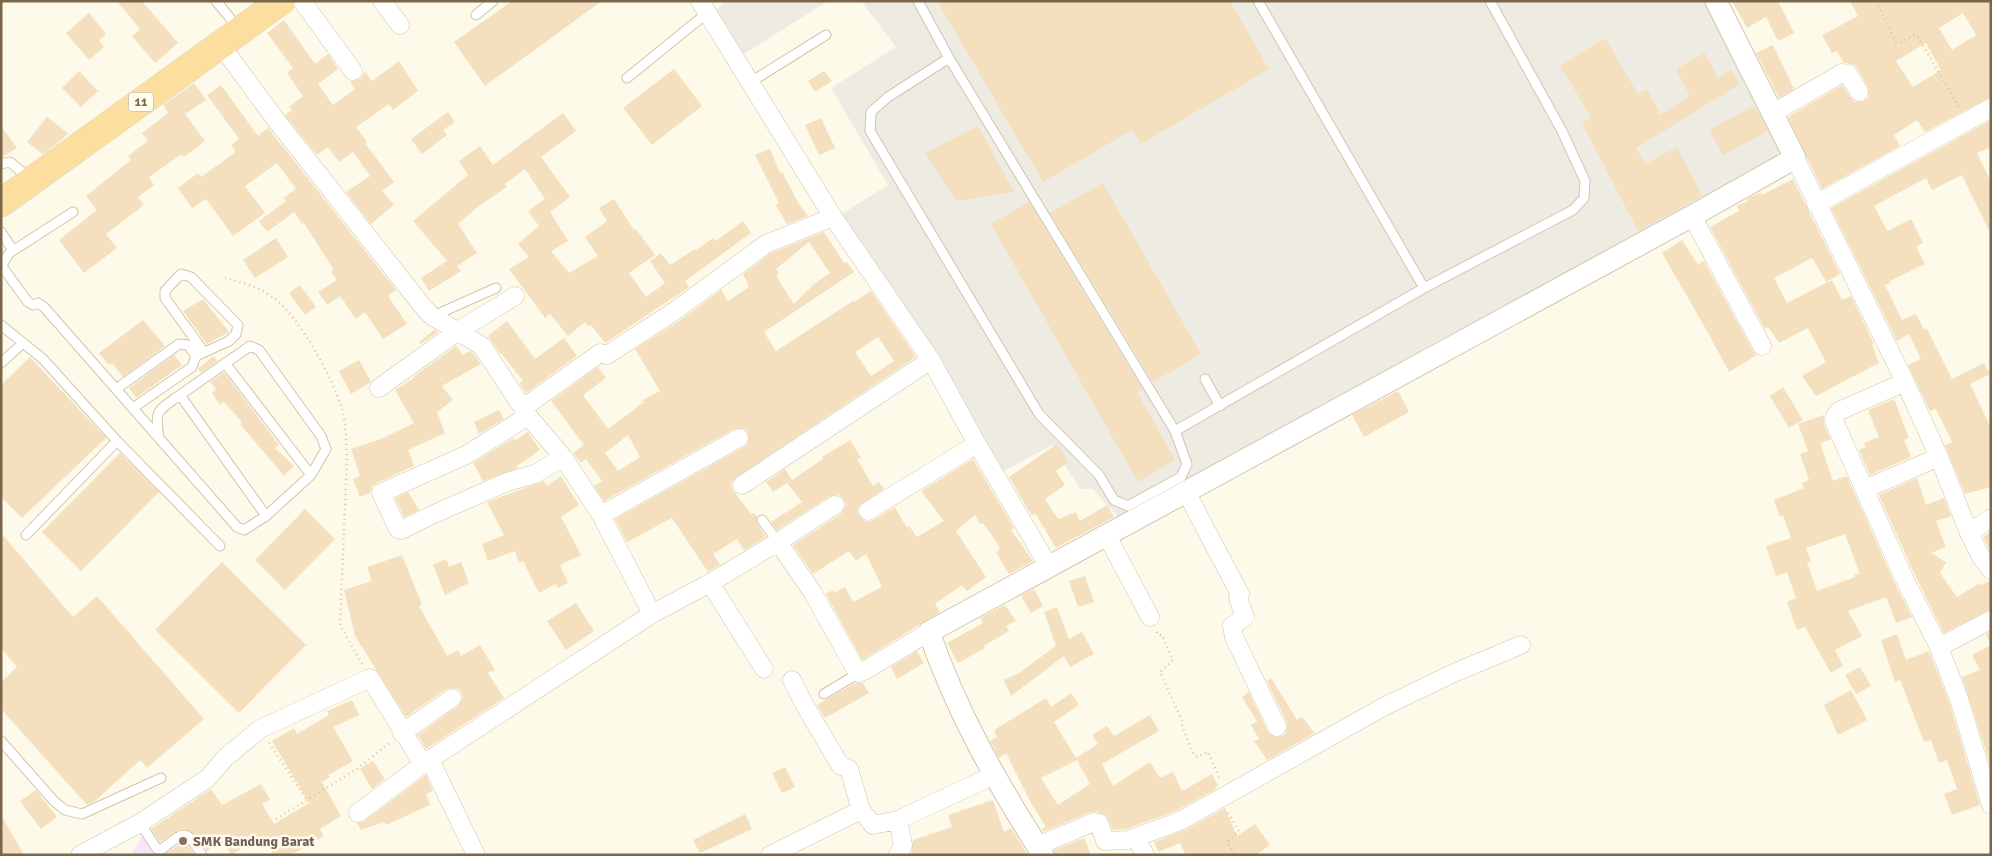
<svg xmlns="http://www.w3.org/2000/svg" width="1992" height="856" viewBox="0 0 1992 856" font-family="Signika,sans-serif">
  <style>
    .industrial { fill: #eeebe2 }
    .education { fill: #f7e5fa }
    .building { fill: #f4e0bf; fill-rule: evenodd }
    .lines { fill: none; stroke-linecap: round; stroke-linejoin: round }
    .service-casing { stroke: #d1c5ad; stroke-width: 11 }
    .minor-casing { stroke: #d1c5ad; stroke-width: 19 }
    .tertiary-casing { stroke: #d1c5ad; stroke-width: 23 }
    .trunk-casing { stroke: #dfdad4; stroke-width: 29 }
    .path { stroke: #dac4a1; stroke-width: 2.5; stroke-dasharray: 1 4; stroke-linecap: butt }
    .service { stroke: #fff; stroke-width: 9 }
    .minor { stroke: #fff; stroke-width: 18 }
    .tertiary { stroke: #fff; stroke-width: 21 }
    .trunk { stroke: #fcde9f; stroke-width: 28 }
    .education-dot { fill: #8d6e63; stroke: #fffdf0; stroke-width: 2 }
    .labels { text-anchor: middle; stroke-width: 5; stroke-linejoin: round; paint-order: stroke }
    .shield { fill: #fffdf0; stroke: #a2937c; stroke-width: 1 }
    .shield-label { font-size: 12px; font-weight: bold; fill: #7a664b }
    .education-label { font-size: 14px; font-weight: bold; fill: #785e54; stroke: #fffdf0; text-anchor: start }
  </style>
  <rect width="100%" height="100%" fill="#fdfae9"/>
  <path class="industrial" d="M726,1H828L741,56L713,12Z
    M861,1H1705L1778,138L1779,152L1774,161L1709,198L1436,342L1119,518L1093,489H1080L1052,445L1001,473L840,215L888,185L831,88L896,47Z"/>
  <path class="education" d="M148,826L162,846L188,827L208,855H131L143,836L138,831Z"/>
  <path class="building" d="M117,1H142L178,43L155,63L132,36L140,29Z
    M512,1H602L485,86L454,42Z
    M937,1H1230L1269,69L1141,144L1132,130L1043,182Z
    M1732,1H1778L1794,33L1778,41L1766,17L1747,28Z
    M1850,1H1991V97L1925,132L1917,120L1894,135L1900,146L1822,189L1788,117L1842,85L1854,102L1864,101L1869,97L1868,87L1857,68L1854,65L1844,63L1837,51L1832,53L1822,35L1858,16ZM1963,13L1976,35L1952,50L1939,28ZM1926,43L1941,70L1913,87L1896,61Z
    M89,13L106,34L99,40L104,47L89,60L66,33Z
    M284,20L315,64L328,54L338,69L318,84L333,105L355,89L350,82L360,79L365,71L372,81L399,61L418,91L393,110L389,104L356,127L367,142L365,143L394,182L382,191L394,205L371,224L346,192L370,176L353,152L339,162L328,147L317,155L285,115L292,110L289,107L303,96L287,73L293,68L267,33Z
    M1605,38L1638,94L1647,89L1660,115L1690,96L1676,69L1705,53L1718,78L1731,70L1740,84L1636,148L1645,164L1677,147L1702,196L1638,231L1582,123L1592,118L1560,66Z
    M1773,45L1794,89L1779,98L1756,53Z
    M674,69L702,106L652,145L623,108Z
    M79,71L98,91L81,107L62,88Z
    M824,71L832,81L815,92L808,81Z
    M194,83L206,100L185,114L205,141L184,157L182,154L149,177L154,185L138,197L144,205L106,234L117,248L84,273L59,240L97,210L86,196L131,160L128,156L148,141L142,133L168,113L163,105Z
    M221,85L258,136L268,128L396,290L388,296L407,324L383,339L365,312L356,319L340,296L327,305L318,292L337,280L331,272L334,270L304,223L302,224L294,212L267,232L259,221L286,201L283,198L296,189L277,163L245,186L265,213L233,236L206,199L192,208L178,188L198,173L201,177L236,152L231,145L239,139L207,95Z
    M1754,106L1768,131L1723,155L1709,130Z
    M448,112L455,122L443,130L447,135L422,154L411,139Z
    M563,113L576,131L541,157L570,197L550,212L568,241L551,251L569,273L598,256L585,237L607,221L599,208L614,199L634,230L636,229L655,255L629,273L646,297L665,283L650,261L661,253L670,265L695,249L696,250L713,238L716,241L743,221L751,233L685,281L689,287L605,343L591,325L589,327L585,322L568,336L550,314L545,318L509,269L529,257L518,244L539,226L528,211L545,199L525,169L505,184L507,187L480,205L458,224L477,253L457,266L461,271L429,291L421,278L447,261L413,221L468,175L459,161L480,146L493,165Z
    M47,117L68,133L64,138L43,154L27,142Z
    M821,118L835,148L819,155L805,125Z
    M1991,120V147L1977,153L1991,182V235L1962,175L1932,190L1926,178L1874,206L1887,231L1911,219L1923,243L1916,246L1925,264L1890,281L1891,283L1885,285L1902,320L1916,314L1924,330L1927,329L1952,379L1984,363L1990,374L1970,384L1991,428V487L1965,494L1945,445L1952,442L1936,409L1930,411L1908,365L1921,359L1909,334L1897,341L1831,208Z
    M1,126L17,148L1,158Z
    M978,126L1014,192L956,201L925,153Z
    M770,149L780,173L782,172L799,204L808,216L787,224L776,206L779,203L755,155Z
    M1793,179L1840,274L1826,282L1812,258L1774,278L1787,303L1832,280L1842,300L1851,296L1874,344L1872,345L1879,363L1816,396L1802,376L1826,362L1808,328L1779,343L1768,327L1765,329L1710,227L1739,211L1737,206L1748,201L1747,199L1761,192L1762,195Z
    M1103,183L1201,354L1153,382L1050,213Z
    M1029,202L1142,388L1137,392L1175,460L1138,482L991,224Z
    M824,232L844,263L847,262L854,272L764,332L776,351L853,301L854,302L871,291L916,357L733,480L731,485L733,490L751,514L754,513L757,517V523L766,537L744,550L737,539L713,554L720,564L708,572L672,518L627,542L615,519L744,447L748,443V433L744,429H734L604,501L594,486L602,481L586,459L581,463L573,453L584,445L551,401L598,367L606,378L583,395L608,429L644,402L643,400L660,391L635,349L682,319L721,290L728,301L749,287L743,274L771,253ZM809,242L830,273L814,284L794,304L776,276L779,274L776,269ZM878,337L894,361L871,376L855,352ZM628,435L640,457L618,471L605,453Z
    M276,238L288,257L255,278L243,260Z
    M1682,240L1698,265L1704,261L1753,351L1757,355L1729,372L1707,331L1662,253Z
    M300,285L316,307L305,315L289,293Z
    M203,299L229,332L207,344L183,311Z
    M143,320L165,346L123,377L112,363L109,365L99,353Z
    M507,321L535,359L564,338L577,356L526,393L519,383L523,381L501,353L500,354L488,336Z
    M434,330L438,332L421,344L419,342Z
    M456,346L463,355L470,351L474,354L481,364L442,386L453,400L437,412L445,433L408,450L414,466L377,483L372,487L370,493L360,497L353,479L360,476L351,449L383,438L414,423L395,390L414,378L413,377Z
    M174,355L182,365L136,398L129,388L130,387Z
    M213,356L218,361L201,373L198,369Z
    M30,357L106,438L22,518L1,497V385Z
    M359,360L371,382L351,394L339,371Z
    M224,372L279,445L275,448L294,466L284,476L240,424L242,422L224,402L220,405L212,393L216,389L210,382Z
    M1783,387L1803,420L1789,428L1770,396Z
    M1398,391L1409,412L1364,437L1352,415Z
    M1894,399L1909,438L1904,440L1911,457L1870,475L1859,450L1866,447L1864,443L1879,437L1868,410Z
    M499,410L504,419L479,434L474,422Z
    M1824,415V425L1831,439L1820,443L1833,481L1847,476L1894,582L1912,617L1896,623L1886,597L1848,611L1862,636L1835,650L1843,666L1831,673L1805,627L1797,630L1787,602L1796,598L1787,572L1776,576L1766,546L1791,538L1783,515L1780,517L1774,500L1804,488L1802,483L1809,480L1800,454L1808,451L1798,424ZM1845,534L1860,574L1854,575L1855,577L1817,591L1807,562L1811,561L1806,548Z
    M528,432L540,450L517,466L518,468L483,481L473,463L513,438L514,441Z
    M850,440L861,458L857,459L873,486L879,482L884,489L859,506L857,512L863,520L868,522L873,520L895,507L907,528L909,526L917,537L944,521L921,491L973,459L1014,528L1011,530L1033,561L1009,574L996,552L1000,549L997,543L983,523L980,524L975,515L956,531L986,577L967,591L962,585L935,604L940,612L862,660L826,594L833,590L834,593L845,587L853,602L882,587L866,554L856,561L849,551L813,574L793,545L841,514L846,505L844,500L839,495L830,496L777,530L771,522L802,502L787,483L773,492L766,482L785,469L792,480L823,459L822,457Z
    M1057,444L1069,462L1056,471L1065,485L1045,499L1058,519L1076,512L1080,521L1107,505L1114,517L1056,548L1035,513L1032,516L1009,477Z
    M120,453L159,492L81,571L42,532Z
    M561,476L579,505L561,517L581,555L560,565L568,583L558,588L556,584L539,593L523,561L519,563L515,551L488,561L482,544L504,535L487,502L544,481L547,486Z
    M1917,478L1926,505L1944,498L1951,516L1936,521L1946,547L1931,553L1946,562L1940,573L1957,597L1980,583L1981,585L1991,580V609L1944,633L1914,573L1879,495Z
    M408,492L419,510L404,517L395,498Z
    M305,509L335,539L285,590L255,560Z
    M1991,531V552L1983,537Z
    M1,533L73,617L97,596L204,719L147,768L140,760L95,801L87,805L1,709V682L17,667L1,648Z
    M402,555L422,604L419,606L447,656L458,650L461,656L480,645L495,670L488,673L504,698L426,749L418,735L458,706L463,698L461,692L456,688L446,689L406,717L355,636L344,590L372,581L367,567Z
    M446,559L449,567L461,562L469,583L445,595L433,565Z
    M222,562L306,645L239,713L155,630Z
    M1085,576L1094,602L1078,607L1069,581Z
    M1034,589L1043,606L1031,613L1021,596Z
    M576,603L594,631L566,650L547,621Z
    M1005,605L1016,621L1006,626L1009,631L984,646L985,648L958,663L947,643L983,623L980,618Z
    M1057,607L1069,639L1082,632L1094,654L1070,667L1064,656L1011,696L1004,680L1019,673L1056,646L1044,612Z
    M1991,632V767L1962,677L1980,670L1972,655L1991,645L1986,635Z
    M1897,634L1906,660L1929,651L1949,702L1980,805L1952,815L1944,794L1957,789L1947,760L1939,763L1931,740L1924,742L1900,680L1895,682L1881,640Z
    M917,651L924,663L897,679L891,667Z
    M1860,667L1871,686L1856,694L1845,675Z
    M1271,678L1297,720L1302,717L1315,733L1267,760L1254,741L1259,739L1251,725L1257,721L1242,697L1249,692L1268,732L1276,737L1282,736L1286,733L1287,723L1267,681Z
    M855,683H863L869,693L825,718L817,705Z
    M1851,690L1867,720L1838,735L1824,705Z
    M1071,693L1079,705L1054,722L1076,758L1098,744L1092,735L1107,726L1114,736L1150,715L1159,731L1102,764L1113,786L1150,762L1160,778L1173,772L1182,791L1212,774L1218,785L1215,787L1216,789L1176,811L1126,829L1113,830L1106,815L1096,812H1090L1043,832L1042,829L1046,827L1030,801L1006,753L999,758L990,741L997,737L994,730L1046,698L1051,707ZM1077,760L1090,784L1058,805L1041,778Z
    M352,700L359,715L333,727L353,761L328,775L330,777L322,782L341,816L320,829L324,836L291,855H273L262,836L231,855L223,841L207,851L196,836L187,829L178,830L160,842L151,829L211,789L222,805L261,784L270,800L262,804L274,824L309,803L272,741L294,728L297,734L329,715L327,711Z
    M373,761L385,779L372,789L360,769Z
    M785,767L795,787L782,793L772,773Z
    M426,775L433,791L426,794L430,805L386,825L384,822L361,830L357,823L364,821Z
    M36,790L57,817L41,829L20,801Z
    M993,800L1004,832L1011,828L1028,855H911L913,840L952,827L948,815Z
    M1225,808L1237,836L1255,824L1270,845L1256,855H1186L1180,843L1158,852L1154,842L1185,830Z
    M745,814L752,829L700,853L693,840Z
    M1,815L16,841L24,855H1Z
    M1084,838L1091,855H1055L1054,850Z
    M184,842L194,855H169L167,853Z"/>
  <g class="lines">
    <defs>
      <path id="service" d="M216,1L238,28
        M918,1L949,58L888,97L871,112L870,131L1039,414L1099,475L1114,500L1128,506L1181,477L1187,464L1175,431L949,58
        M476,15L493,1
        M627,78L707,13
        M749,83L826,35
        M1,164L10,162L29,178
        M1,232L12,249L3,263V268L28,302L33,305L38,303L44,307L237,527L244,530L266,516L311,475L326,449L321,436L259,350L250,346L180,395L266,516
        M11,252L73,212
        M1424,288L1573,210L1584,198L1585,181L1562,131L1490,1
        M433,316L496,288
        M1,325L43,359L117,441L220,546
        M196,356L229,341L236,334L238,325L191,277L181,274L165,291V298L204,352
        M1,363L23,343
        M225,363L311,475
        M1205,379L1220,406
        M116,389L179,344L188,345L196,356L192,367L133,408
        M1175,431L1424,288L1258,1
        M159,438C154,409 158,411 180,395
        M762,520L778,542
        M26,535L117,441
        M824,694L859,673
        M1,741L54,801L65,810L82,814L161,778
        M140,823L157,849H162C186,830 185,829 202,855"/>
      <path id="minor" d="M302,1L353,71
        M382,1L400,25
        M700,1L833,217L931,360L977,444L1049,567
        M220,44L276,120L424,308L432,316L482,346L528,416L563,457L601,515L652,614
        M1773,113L1842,73L1848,74L1859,92
        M1795,158L1905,382L1939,457L1969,533L1981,557L1991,570
        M1816,204L1991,108
        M1692,216L1762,346
        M1905,382L1839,411L1835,416L1834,421L1904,578L1939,647L1959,699L1991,805
        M379,388L458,331L515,296
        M523,408L600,353L607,355L676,310L766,244L833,217
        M528,416L466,455L381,493L398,529L401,530L434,514L507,482L535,474L563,457
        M742,485L931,360
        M1865,489L1939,457
        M1187,493C1204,527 1222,560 1240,594L1238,598L1245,617L1232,626L1234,637L1277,727
        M868,511L977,444
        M601,515L739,438
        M1969,533L1991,518
        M1107,536L1150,617
        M778,542L813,593L857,672L859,673L864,671L929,632
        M710,583L764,669
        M1939,647L1991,620
        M792,680L804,704L840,765L849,769L861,810L873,825L898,820L994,775
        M402,733L452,698
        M430,760L476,855
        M358,813L423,764L652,614L710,583L778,542L835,505
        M1136,837L1145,855
        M1037,846L1094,822L1099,823L1105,841L1128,840L1180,821L1385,706L1456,672L1521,645
        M80,855L140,823L208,778L225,758L260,729L370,678L423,764
        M770,855L861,810
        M898,855L903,845L898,820"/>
      <path id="tertiary" d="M1043,855C998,785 956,711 929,632L1692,216L1795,158L1716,1"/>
      <path id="trunk" d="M1,203L281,1"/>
    </defs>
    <use href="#service" class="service-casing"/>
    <use href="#minor" class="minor-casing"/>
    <use href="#tertiary" class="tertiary-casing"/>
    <use href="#trunk" class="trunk-casing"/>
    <path class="path" d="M1876,1L1896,42L1900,43L1914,35L1918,37L1959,107
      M225,278C242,282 260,288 274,298C300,318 332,377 342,408C346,424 346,441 347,458L340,625L362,664
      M1157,632L1158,635H1162L1173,660L1160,672L1183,723L1182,726L1194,755L1197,757L1208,752L1220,780
      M269,743L307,800
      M1228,813L1239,831L1227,842L1235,855
      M276,819L357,769L391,742"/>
    <use href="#service" class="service"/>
    <use href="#minor" class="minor"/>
    <use href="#tertiary" class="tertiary"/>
    <use href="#trunk" class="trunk"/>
  </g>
  <circle class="education-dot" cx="183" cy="841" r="5"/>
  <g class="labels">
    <rect class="shield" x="128.5" y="92.5" width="25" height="19" rx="4"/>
    <g class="shield-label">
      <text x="141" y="106">11</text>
    </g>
    <g class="education-label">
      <text x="193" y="846">SMK Bandung Barat</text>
    </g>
  </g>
  <rect width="1992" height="856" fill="none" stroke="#7a664b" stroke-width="5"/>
</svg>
